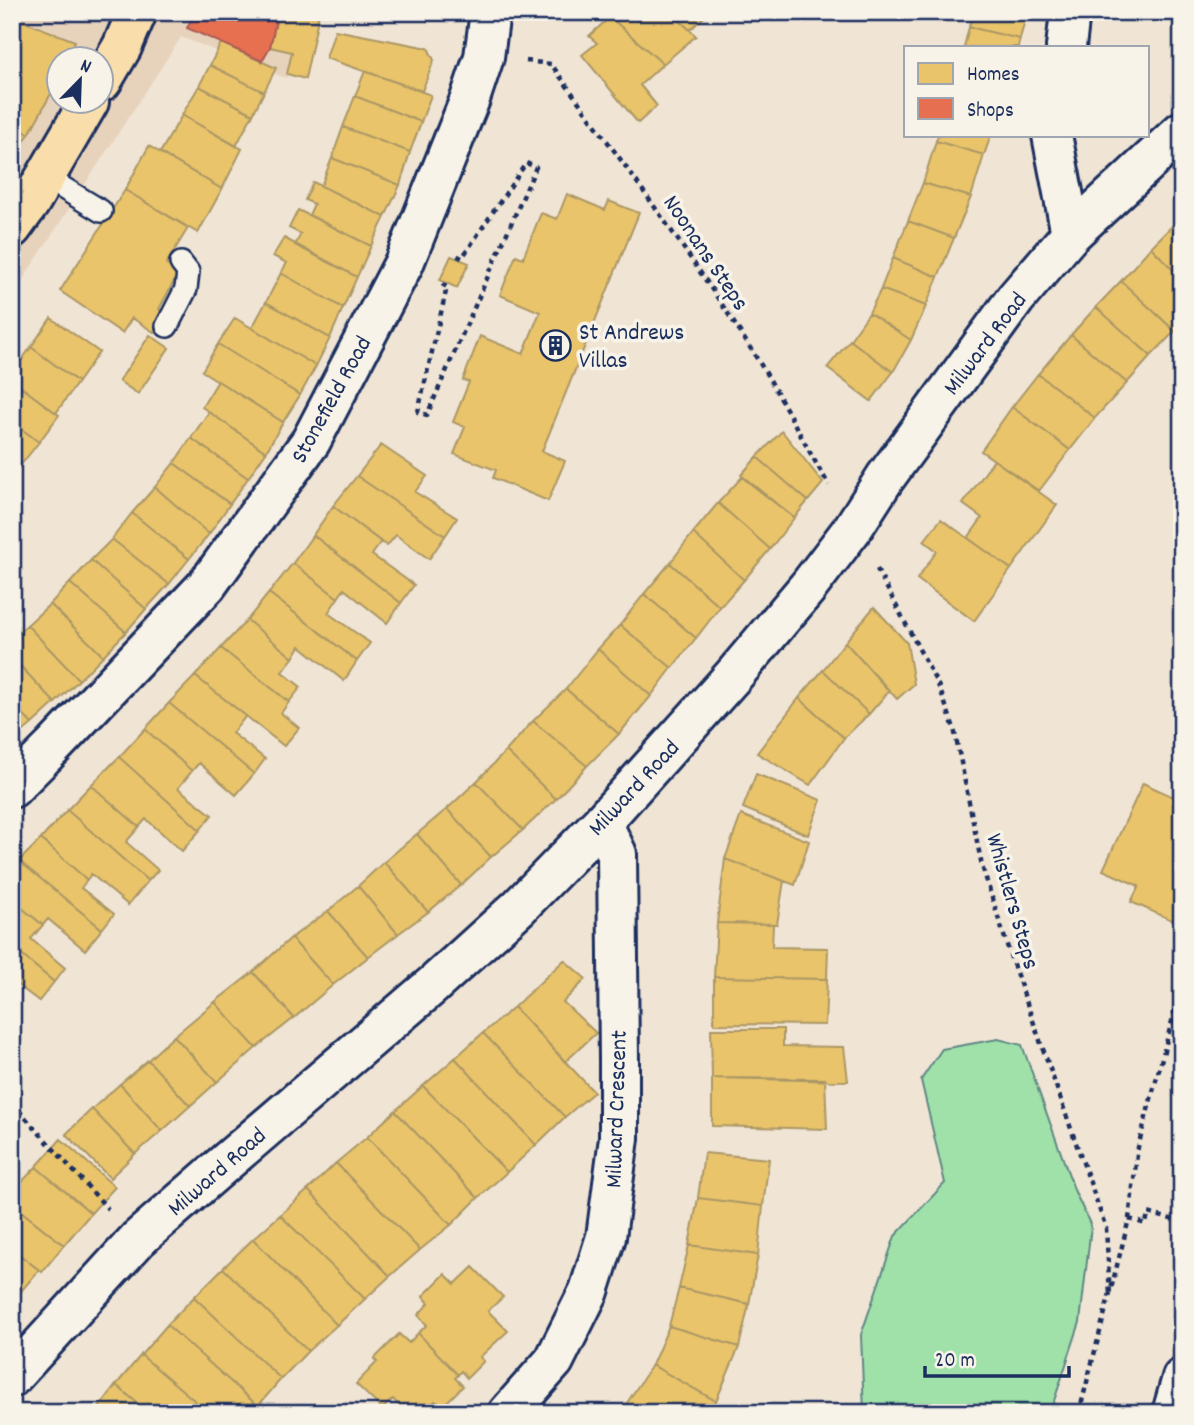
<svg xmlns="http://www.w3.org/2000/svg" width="1194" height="1425" viewBox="0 0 1194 1425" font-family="Dekko,sans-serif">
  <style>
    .built { fill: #e7d2bc; fill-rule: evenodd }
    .green { fill: #a0e1aa; stroke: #5e8884; stroke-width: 2 }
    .homes { fill: #e9c46a; stroke: #ab9766; stroke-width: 2 }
    .shops { fill: #e76f51; stroke: #aa5c55; stroke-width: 2 }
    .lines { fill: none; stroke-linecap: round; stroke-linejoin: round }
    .lane-casing { stroke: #1b2f5e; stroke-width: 26 }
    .street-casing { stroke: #1b2f5e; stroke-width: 44 }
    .primary-casing { stroke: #1b2f5e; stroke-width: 44 }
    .path { stroke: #1b2f5e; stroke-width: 4.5; stroke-dasharray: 5 5; stroke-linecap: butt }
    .lane { stroke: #f7f3e8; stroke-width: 21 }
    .street { stroke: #f7f3e8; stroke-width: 38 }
    .primary { stroke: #f9deab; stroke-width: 38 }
    .labels { text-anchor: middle; stroke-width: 7; stroke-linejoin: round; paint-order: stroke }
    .street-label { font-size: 24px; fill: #1b2f5e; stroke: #f7f3e8 }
    .poi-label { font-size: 24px; fill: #1b2f5e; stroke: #f7f3e8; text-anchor: start }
  </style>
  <rect width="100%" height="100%" fill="#f0e4d4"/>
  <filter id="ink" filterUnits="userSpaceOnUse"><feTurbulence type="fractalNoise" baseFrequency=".0143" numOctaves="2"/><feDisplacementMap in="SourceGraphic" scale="14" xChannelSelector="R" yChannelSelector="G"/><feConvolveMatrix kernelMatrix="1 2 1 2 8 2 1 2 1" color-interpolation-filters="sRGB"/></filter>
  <g filter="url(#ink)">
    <path class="built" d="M12,12H316L286,78L181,37L12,296ZM60,60H102V102H60Z"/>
    <path class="green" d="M998,1039L1022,1045L1075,1192L1091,1226L1080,1322L1050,1413H864L861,1335L895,1236L945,1183L921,1080L942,1049Z"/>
    <path class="homes" d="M278,12H311L319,14L305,79L287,74L292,52L270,47Z
      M616,12H671L696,36L663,64L610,17Z
      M671,12H709L690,30Z
      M973,12H1027L1020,39L969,27Z
      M12,17L75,41L67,60H60V77L29,134L12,124Z
      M610,17L663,64L640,85L657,106L638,123L582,55L597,43L589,36Z
      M969,27L1020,39L1018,47H964Z
      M335,30L428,48L434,60L422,91L326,58Z
      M221,43L276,68L264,92L210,65Z
      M210,65L264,92L253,114L199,86Z
      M365,71L431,95L421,122L355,96Z
      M199,86L253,114L236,146L182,115Z
      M355,96L421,122L410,152L343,127Z
      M182,115L242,149L222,189L160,153Z
      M12,124L29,134L12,159Z
      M343,127L410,152L400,185L332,158Z
      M938,135H991L984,155L936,141Z
      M936,141L984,155L971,197L923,183Z
      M149,146L222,189L198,233L125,190Z
      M332,158L400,185L385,217L321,186Z
      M313,182L385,217L371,246L309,215L314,204L305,200Z
      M923,183L971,197L954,238L908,221Z
      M125,190L188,228L166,264L179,272L159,309L165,314L154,332L132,318L122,333L60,291Z
      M567,194L605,210L609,201L639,213L542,451L565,461L548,501L493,478L496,470L454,454L465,427L453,422L469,382L463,380L480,336L523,354L540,312L500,295L516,255L523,258L541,213L557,219Z
      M298,210L371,246L357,277L295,245L301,234L289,228Z
      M1182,216V279L1151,247Z
      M908,221L954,238L938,277L893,258Z
      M284,238L357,277L343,308L281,273L287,263L273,256Z
      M1151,247L1182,279V338L1121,281Z
      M451,256L469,263L457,288L440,280Z
      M893,258L938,277L926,306L881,289Z
      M281,273L343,308L330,338L266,302Z
      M1121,281L1175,331L1151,356L1096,307Z
      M881,289L926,306L911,340L869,313Z
      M266,302L330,338L316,366L252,328Z
      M1096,307L1151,356L1127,383L1071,335Z
      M869,313L911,340L893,372L850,340Z
      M51,318L99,352L78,382L31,347Z
      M235,318L316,366L300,395L218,344Z
      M150,335L169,348L138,394L119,381Z
      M1071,335L1127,383L1095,418L1038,374Z
      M850,340L893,372L871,401L827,368Z
      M218,344L300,395L283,422L202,371Z
      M31,347L78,382L56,413L12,380V374Z
      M1038,374L1095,418L1070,450L1012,407Z
      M218,381L283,422L266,452L202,407Z
      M14,382L59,415L39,442L12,422V385Z
      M1012,407L1070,450L1039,491L981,451Z
      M209,412L266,452L248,478L191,438Z
      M12,422L39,442L16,471L12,468Z
      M782,431L823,483L808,501L757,457Z
      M191,438L248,478L230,504L174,463Z
      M381,445L427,476L415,492L457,518L445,536L357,476Z
      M757,457L808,501L794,518L741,475Z
      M994,460L1057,505L1011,569L968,538L982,518L963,504Z
      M174,463L230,504L209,534L155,487Z
      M357,476L445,536L429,559L396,535L387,546L333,506Z
      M742,477L794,518L770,549L718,503Z
      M155,487L209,534L189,559L132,513Z
      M718,503L770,549L744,580L693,533Z
      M333,506L381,542L372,555L414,585L401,603L313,535Z
      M132,513L189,559L169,584L112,539Z
      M941,519L1011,569L974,621L917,579L937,551L924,541Z
      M693,533L744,580L720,607L670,563Z
      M313,535L401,603L387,623L344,589L338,598L293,563Z
      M112,539L169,584L146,609L91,560Z
      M91,560L146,609L126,632L70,583Z
      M293,563L338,598L328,613L370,643L357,661L269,593Z
      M670,563L720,607L696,638L644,594Z
      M70,583L126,632L103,656L50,604Z
      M269,593L357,661L344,681L300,646L293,658L247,620Z
      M644,594L696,638L672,668L620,625Z
      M50,604L103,656L79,680L27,625Z
      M874,607L907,643L914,684L897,699L845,642Z
      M247,620L293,658L282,672L301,687L289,702L221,648Z
      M27,625L79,680L55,703L12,657V638Z
      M620,625L672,668L651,696L598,649Z
      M845,642L889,691L869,714L823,670Z
      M221,648L289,702L281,713L299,728L284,746L195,676Z
      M598,649L651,696L619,734L566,689Z
      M12,657L55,703L32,724L12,703Z
      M823,670L869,714L844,738L799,698Z
      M195,676L246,716L232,733L265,759L254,774L169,703Z
      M566,689L619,734L587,766L533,721Z
      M799,698L844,738L810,785L757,753Z
      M12,703L32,724L12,741Z
      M169,703L254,774L236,795L199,763L192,771L145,729Z
      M533,721L587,766L556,799L506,751Z
      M145,729L192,771L178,788L212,815L200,830L119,757Z
      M506,751L556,799L523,830L476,782Z
      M119,757L200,830L182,851L146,819L139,827L91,785Z
      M756,774L821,800L808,835L743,808Z
      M476,782L523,830L491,857L447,809Z
      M1143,783L1182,801V904L1174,921L1131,902L1139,886L1103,870Z
      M91,785L139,827L126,842L158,870L148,881L67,810Z
      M447,809L491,857L461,885L417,834Z
      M67,810L148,881L128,905L91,874L87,880L41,839Z
      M741,815L809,841L795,885L725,859Z
      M417,834L461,885L428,912L384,862Z
      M41,839L87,880L81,888L114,914L102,929L19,861Z
      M725,859L784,881L777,924L717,923Z
      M19,861L102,929L85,950L48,919L43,925L12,900V869Z
      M384,862L428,912L398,934L358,886Z
      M358,886L398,934L368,957L328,911Z
      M12,900L43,925L31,939L65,968L54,982L12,947Z
      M328,911L368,957L333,985L291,938Z
      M717,923L773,924L772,947L828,948L827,979L714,977Z
      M291,938L333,985L294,1018L253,972Z
      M12,947L54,982L39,1001L12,981Z
      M564,960L586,979L563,1002L596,1033L565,1062L514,1007Z
      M253,972L294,1018L256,1048L215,1002Z
      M714,977L827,979L825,1025L714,1024Z
      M215,1002L256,1048L217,1082L174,1036Z
      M514,1007L594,1092L565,1117L483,1033Z
      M711,1029H783V1046L844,1047L848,1081L712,1078Z
      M483,1033L565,1117L536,1145L455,1058Z
      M174,1036L217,1082L190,1106L148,1060Z
      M455,1058L536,1145L507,1172L423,1086Z
      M148,1060L190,1106L162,1131L120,1084Z
      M712,1078L825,1079L827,1129L712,1126Z
      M120,1084L162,1131L135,1154L92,1109Z
      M423,1086L507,1172L478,1198L395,1111Z
      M92,1109L135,1154L110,1178L66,1134Z
      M395,1111L478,1198L451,1225L367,1137Z
      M367,1137L451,1225L420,1250L336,1163Z
      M61,1139L115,1187L91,1213L36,1167Z
      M704,1153L769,1159L763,1206L698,1198Z
      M336,1163L420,1250L390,1276L308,1190Z
      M36,1167L91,1213L64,1245L12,1204V1192Z
      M308,1190L390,1276L365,1299L280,1215Z
      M698,1198L763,1206L758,1255L689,1245Z
      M12,1204L64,1245L42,1272L12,1249Z
      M280,1215L365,1299L337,1325L253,1239Z
      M253,1239L337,1325L308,1351L223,1268Z
      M689,1245L758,1255L749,1304L679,1288Z
      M12,1249L39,1270L12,1302Z
      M473,1267L503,1297L488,1311L508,1331L480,1357L484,1361L467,1378L461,1371L458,1375L418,1333L427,1325L418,1315L429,1303L423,1296L445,1274L455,1284Z
      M223,1268L308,1351L281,1379L194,1297Z
      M679,1288L749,1304L739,1347L669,1326Z
      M194,1297L281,1379L258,1406L167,1325Z
      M167,1325L258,1406L252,1413H209L141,1355Z
      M669,1326L739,1347L716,1401L652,1365Z
      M418,1333L458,1375L455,1378L463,1386L442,1407L435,1401L423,1413H406L393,1399L382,1409L356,1384L377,1362L374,1359L399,1334L409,1343Z
      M141,1355L209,1413H149L116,1385Z
      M652,1365L716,1401L710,1413H634L625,1406Z
      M116,1385L149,1413H95Z"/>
    <path class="shops" d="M195,12H278L270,47L262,61L187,28Z"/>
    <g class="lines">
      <defs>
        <path id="lane" d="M45,177L101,211
          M167,326L186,289L188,272L181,263"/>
        <path id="street" d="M1066,47L1070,12
          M1052,135L1071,234
          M12,788L52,748L207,585L311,441L404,263L470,99L484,57L490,12
          M12,1377L138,1239L224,1164L433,985L519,907L602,822L734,675L808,587L853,528L885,478L1016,298L1071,234L1182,131
          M508,1413L554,1361L589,1291L606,1237L619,1138V1061L617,854L602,822
          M1172,1413L1182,1378"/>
        <path id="primary" d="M102,81L122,47L137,12
          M12,228L30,203L89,102"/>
      </defs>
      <use href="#lane" class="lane-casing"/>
      <use href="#street" class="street-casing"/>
      <use href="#primary" class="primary-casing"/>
      <path class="path" d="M526,61L551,64C623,163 696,261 761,365C785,404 805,446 829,485
        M442,284L447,287L418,412L427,415L536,167L526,163L462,258L454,254
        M877,569L939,687L954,728L982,866L1012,961L1106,1228L1110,1295
        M12,1103L108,1209
        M1129,1219L1146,1224L1148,1213L1182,1222
        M1079,1413L1129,1219L1138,1147L1182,984"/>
      <use href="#lane" class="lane"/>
      <use href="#street" class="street"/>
      <use href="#primary" class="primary"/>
    </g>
  </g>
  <defs>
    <symbol id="building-ring" viewBox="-11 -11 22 22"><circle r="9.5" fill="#f7f3e8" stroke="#1b2f5e" stroke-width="1.5"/><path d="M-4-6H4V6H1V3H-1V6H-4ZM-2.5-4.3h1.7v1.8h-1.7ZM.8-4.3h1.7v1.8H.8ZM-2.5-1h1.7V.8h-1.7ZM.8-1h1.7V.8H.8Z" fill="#1b2f5e"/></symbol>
  </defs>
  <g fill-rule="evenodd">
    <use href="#building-ring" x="538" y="328" width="35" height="35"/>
  </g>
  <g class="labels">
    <g class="street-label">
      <text transform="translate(707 252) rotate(56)" y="8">Noonans Steps</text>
      <text transform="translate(984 343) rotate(-53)" y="8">Milward Road</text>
      <text transform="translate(330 399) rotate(-61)" y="8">Stonefield Road</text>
      <text transform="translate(633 787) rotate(-47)" y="8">Milward Road</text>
      <text transform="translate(1014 901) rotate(74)" y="8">Whistlers Steps</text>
      <text transform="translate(615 1109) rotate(-88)" y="8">Milward Crescent</text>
      <text transform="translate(216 1171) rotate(-41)" y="8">Milward Road</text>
    </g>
    <g class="poi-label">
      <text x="579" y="339">St Andrews<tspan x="579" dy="28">Villas</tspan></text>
    </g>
  </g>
  <rect width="1194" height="1425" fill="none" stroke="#f7f3e8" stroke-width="42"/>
  <rect x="21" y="21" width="1152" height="1383" fill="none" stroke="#1b2f5e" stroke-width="2.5" filter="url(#ink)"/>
  <rect x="904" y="46" width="245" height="91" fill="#f7f3e8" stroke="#9fa5b1" stroke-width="2"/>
  <rect x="918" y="63" width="35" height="21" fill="#e9c46a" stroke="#9fa5b1" stroke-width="2"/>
  <text x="967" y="80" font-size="21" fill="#1b2f5e">Homes</text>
  <rect x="918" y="98" width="35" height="21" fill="#e76f51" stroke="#9fa5b1" stroke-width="2"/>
  <text x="967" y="116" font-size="21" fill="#1b2f5e">Shops</text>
  <g transform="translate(80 80) rotate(23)"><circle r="33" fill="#f7f3e8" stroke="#9fa5b1" stroke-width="2"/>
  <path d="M0-5L12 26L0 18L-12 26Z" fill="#1b2f5e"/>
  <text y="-10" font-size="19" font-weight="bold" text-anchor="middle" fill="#1b2f5e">N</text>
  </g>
  <path d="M925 1366v10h144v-10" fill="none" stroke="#1b2f5e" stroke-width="3.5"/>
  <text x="935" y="1366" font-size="21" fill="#1b2f5e" stroke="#f7f3e8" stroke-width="5" paint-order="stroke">20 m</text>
</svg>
